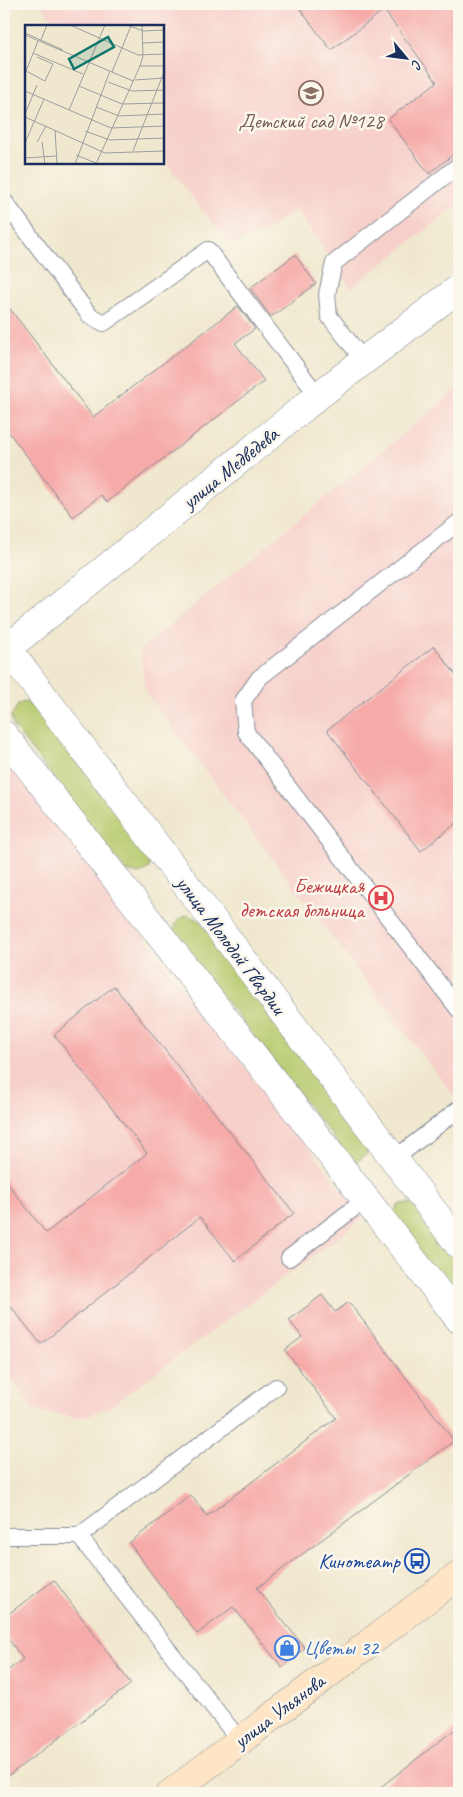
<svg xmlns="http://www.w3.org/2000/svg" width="463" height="1797" viewBox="0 0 463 1797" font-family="Caveat,sans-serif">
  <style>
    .built { fill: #f7d0cb }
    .green { fill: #b7ca6e; stroke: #697c66 }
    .building { fill: #f6aba9 }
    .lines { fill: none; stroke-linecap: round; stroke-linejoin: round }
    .lane-casing { stroke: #868c96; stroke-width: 18 }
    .street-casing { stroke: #868c96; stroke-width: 29 }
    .secondary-casing { stroke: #868c96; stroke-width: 29 }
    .lane { stroke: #fff; stroke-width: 16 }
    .street { stroke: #fff; stroke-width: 28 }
    .secondary { stroke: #fde5c5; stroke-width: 28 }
    .labels { text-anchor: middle; stroke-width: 5; stroke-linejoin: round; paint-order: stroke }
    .education-label { font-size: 21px; fill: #785e54; stroke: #fbf7ec }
    .street-label { font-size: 21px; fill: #1b2f5e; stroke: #fbf7ec }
    .health-label { font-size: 21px; fill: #be3a42; stroke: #fbf7ec; text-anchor: end }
    .transit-label { font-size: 21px; fill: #164399; stroke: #fbf7ec; text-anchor: end }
    .shop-label { font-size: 21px; fill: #366cbe; stroke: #fbf7ec; text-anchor: start }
    .inset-road { fill: none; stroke: #9b9ea1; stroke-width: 1 }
    .view { fill: #0f766e; fill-opacity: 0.15; stroke: #0f766e; stroke-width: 2.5 }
    .inset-edge { fill: none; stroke: #1b2f5e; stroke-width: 2.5 }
  </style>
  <rect width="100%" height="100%" fill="#fbf7ec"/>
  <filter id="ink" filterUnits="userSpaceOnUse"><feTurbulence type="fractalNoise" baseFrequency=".02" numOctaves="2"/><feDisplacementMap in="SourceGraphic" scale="10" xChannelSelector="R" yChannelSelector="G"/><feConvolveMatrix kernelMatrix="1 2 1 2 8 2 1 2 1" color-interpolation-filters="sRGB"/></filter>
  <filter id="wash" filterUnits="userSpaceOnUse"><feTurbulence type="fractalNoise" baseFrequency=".0096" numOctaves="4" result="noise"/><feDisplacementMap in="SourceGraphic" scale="20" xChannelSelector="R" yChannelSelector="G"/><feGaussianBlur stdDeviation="1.12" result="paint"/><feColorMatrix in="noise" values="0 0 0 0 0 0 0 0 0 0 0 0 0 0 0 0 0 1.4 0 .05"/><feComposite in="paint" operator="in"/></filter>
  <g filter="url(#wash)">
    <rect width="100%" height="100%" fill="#f0e8ce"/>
    <path class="built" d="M40,4H459V204L351,288L296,209L264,232L232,244L207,216L163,159L162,26H58Z
      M459,388V1103L146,693L140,650Z
      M4,759L364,1218L108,1408L81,1418L35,1411L4,1371Z"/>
    <path class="green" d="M24,702L34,705L150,854L149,868L139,874L126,871L13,726L11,716L18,705Z
      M187,915L200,921L363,1136L367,1154L354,1164L178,940L174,929L178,920Z
      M409,1203L417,1207L459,1263V1306L394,1224L393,1211L400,1204Z"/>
    <g id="blocks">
      <path class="building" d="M296,4H459V150L429,174L388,119L437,82L384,10L331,50Z
        M295,255L316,284L271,317L250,288Z
        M4,301L93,417L238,306L255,329L235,343L264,381L107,502L101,495L73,517L4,426Z
        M434,646L459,679V821L421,851L327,730Z
        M114,986L294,1213L235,1261L200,1217L41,1344L4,1298V1179L46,1233L147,1153L54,1035Z
        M322,1295L335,1312L349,1302L454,1441L257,1588L305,1648L282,1667L233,1607L197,1634L129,1543L191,1495L207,1516L336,1418L285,1350L302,1337L289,1320Z
        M54,1580L131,1684L4,1779V1673L23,1659L4,1633V1617Z
        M459,1726V1793H373Z"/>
    </g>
  </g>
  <g filter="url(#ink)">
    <use href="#blocks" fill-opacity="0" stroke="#868c96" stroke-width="1"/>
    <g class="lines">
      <defs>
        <path id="lane" d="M4,201L90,316L104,323L208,250L318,396
          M364,361L329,316L327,294L334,263L459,165
          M459,522L259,678L243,701L246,732L459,1010
          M394,1159L459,1109
          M289,1258L366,1199
          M4,1536H79L276,1387
          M79,1536L240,1741"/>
        <path id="street" d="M4,644L459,1245
          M4,651L318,396L459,288
          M4,735L459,1319"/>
        <path id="secondary" d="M171,1793L459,1575"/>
      </defs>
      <use href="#lane" class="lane-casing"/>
      <use href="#street" class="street-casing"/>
      <use href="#secondary" class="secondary-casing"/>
      <use href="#lane" class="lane"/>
      <use href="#street" class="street"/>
      <use href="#secondary" class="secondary"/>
    </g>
  </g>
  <defs>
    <symbol id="school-ring" viewBox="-11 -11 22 22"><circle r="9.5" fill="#fbf7ec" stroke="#8d6e63" stroke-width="1.5"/><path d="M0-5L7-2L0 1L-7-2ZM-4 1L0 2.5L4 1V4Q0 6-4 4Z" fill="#8d6e63"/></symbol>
    <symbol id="hospital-ring" viewBox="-11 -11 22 22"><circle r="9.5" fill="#fbf7ec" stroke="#e0444e" stroke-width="1.5"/><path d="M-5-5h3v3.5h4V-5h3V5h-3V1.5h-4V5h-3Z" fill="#e0444e"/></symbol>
    <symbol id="bus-ring" viewBox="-11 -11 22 22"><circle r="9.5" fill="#fbf7ec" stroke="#1a4fb4" stroke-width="1.5"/><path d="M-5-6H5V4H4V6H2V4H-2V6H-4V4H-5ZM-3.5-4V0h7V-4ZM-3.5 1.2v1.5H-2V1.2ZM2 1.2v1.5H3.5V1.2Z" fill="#1a4fb4"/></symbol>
    <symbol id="shop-ring" viewBox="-11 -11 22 22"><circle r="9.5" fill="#fbf7ec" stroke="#3f7fe0" stroke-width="1.5"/><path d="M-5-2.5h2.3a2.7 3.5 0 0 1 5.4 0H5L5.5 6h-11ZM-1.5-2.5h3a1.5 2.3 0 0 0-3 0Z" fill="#3f7fe0"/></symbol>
  </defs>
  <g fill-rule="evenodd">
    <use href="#school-ring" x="297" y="79" width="28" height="28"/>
    <use href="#hospital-ring" x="367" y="884" width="28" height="28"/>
    <use href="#bus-ring" x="403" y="1547" width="28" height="28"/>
    <use href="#shop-ring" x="273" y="1634" width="28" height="28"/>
  </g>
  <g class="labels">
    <g class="education-label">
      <text x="311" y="128">Детский сад №128</text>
    </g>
    <g class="street-label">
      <text transform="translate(230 468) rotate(-39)" y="7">улица Медведева</text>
      <text transform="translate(231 945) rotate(53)" y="7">улица Молодой Гвардии</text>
      <text transform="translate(279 1711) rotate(-37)" y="7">улица Ульянова</text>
    </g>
    <g class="health-label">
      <text x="364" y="893">Бежицкая<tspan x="364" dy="24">детская больница</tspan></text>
    </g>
    <g class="transit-label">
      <text x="400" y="1568">Кинотеатр</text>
    </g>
    <g class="shop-label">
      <text x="304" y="1655">Цветы 32</text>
    </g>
  </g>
  <g transform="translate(25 25)">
    <rect width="139" height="139" fill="#f0e8ce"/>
    <path class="inset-road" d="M45,0L113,30L139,29M102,0L118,6L139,5M0,8L38,25M0,10L108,56M16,15L22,0M118,18L139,17M8,28L58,49M12,32L28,39L20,56L1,46L13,16M115,41H139M87,47L106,1M110,55L139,53M83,57L107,66L139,65M54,61L97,79L139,78M0,66L86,103L139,101M71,82L94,91L139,89M44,85L80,0M0,89L12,60M0,92L80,128L139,126M30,105L32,139M60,106L85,115L139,113M12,117L21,101M17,117L20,139M0,118L19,74M108,126L139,47M51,130L71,138M0,133L31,131M50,139L85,46M71,139L115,41L118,31L117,0"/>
    <path class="view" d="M83,12L89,22L49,44L44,34Z"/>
    <rect width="139" height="139" class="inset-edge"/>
  </g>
  <rect width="463" height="1797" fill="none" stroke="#fbf7ec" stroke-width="20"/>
  <g transform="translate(406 58) rotate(119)" stroke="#fbf7ec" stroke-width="4" paint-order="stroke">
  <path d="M0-4L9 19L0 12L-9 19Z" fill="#1b2f5e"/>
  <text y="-8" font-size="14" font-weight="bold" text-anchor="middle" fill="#1b2f5e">С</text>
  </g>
</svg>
